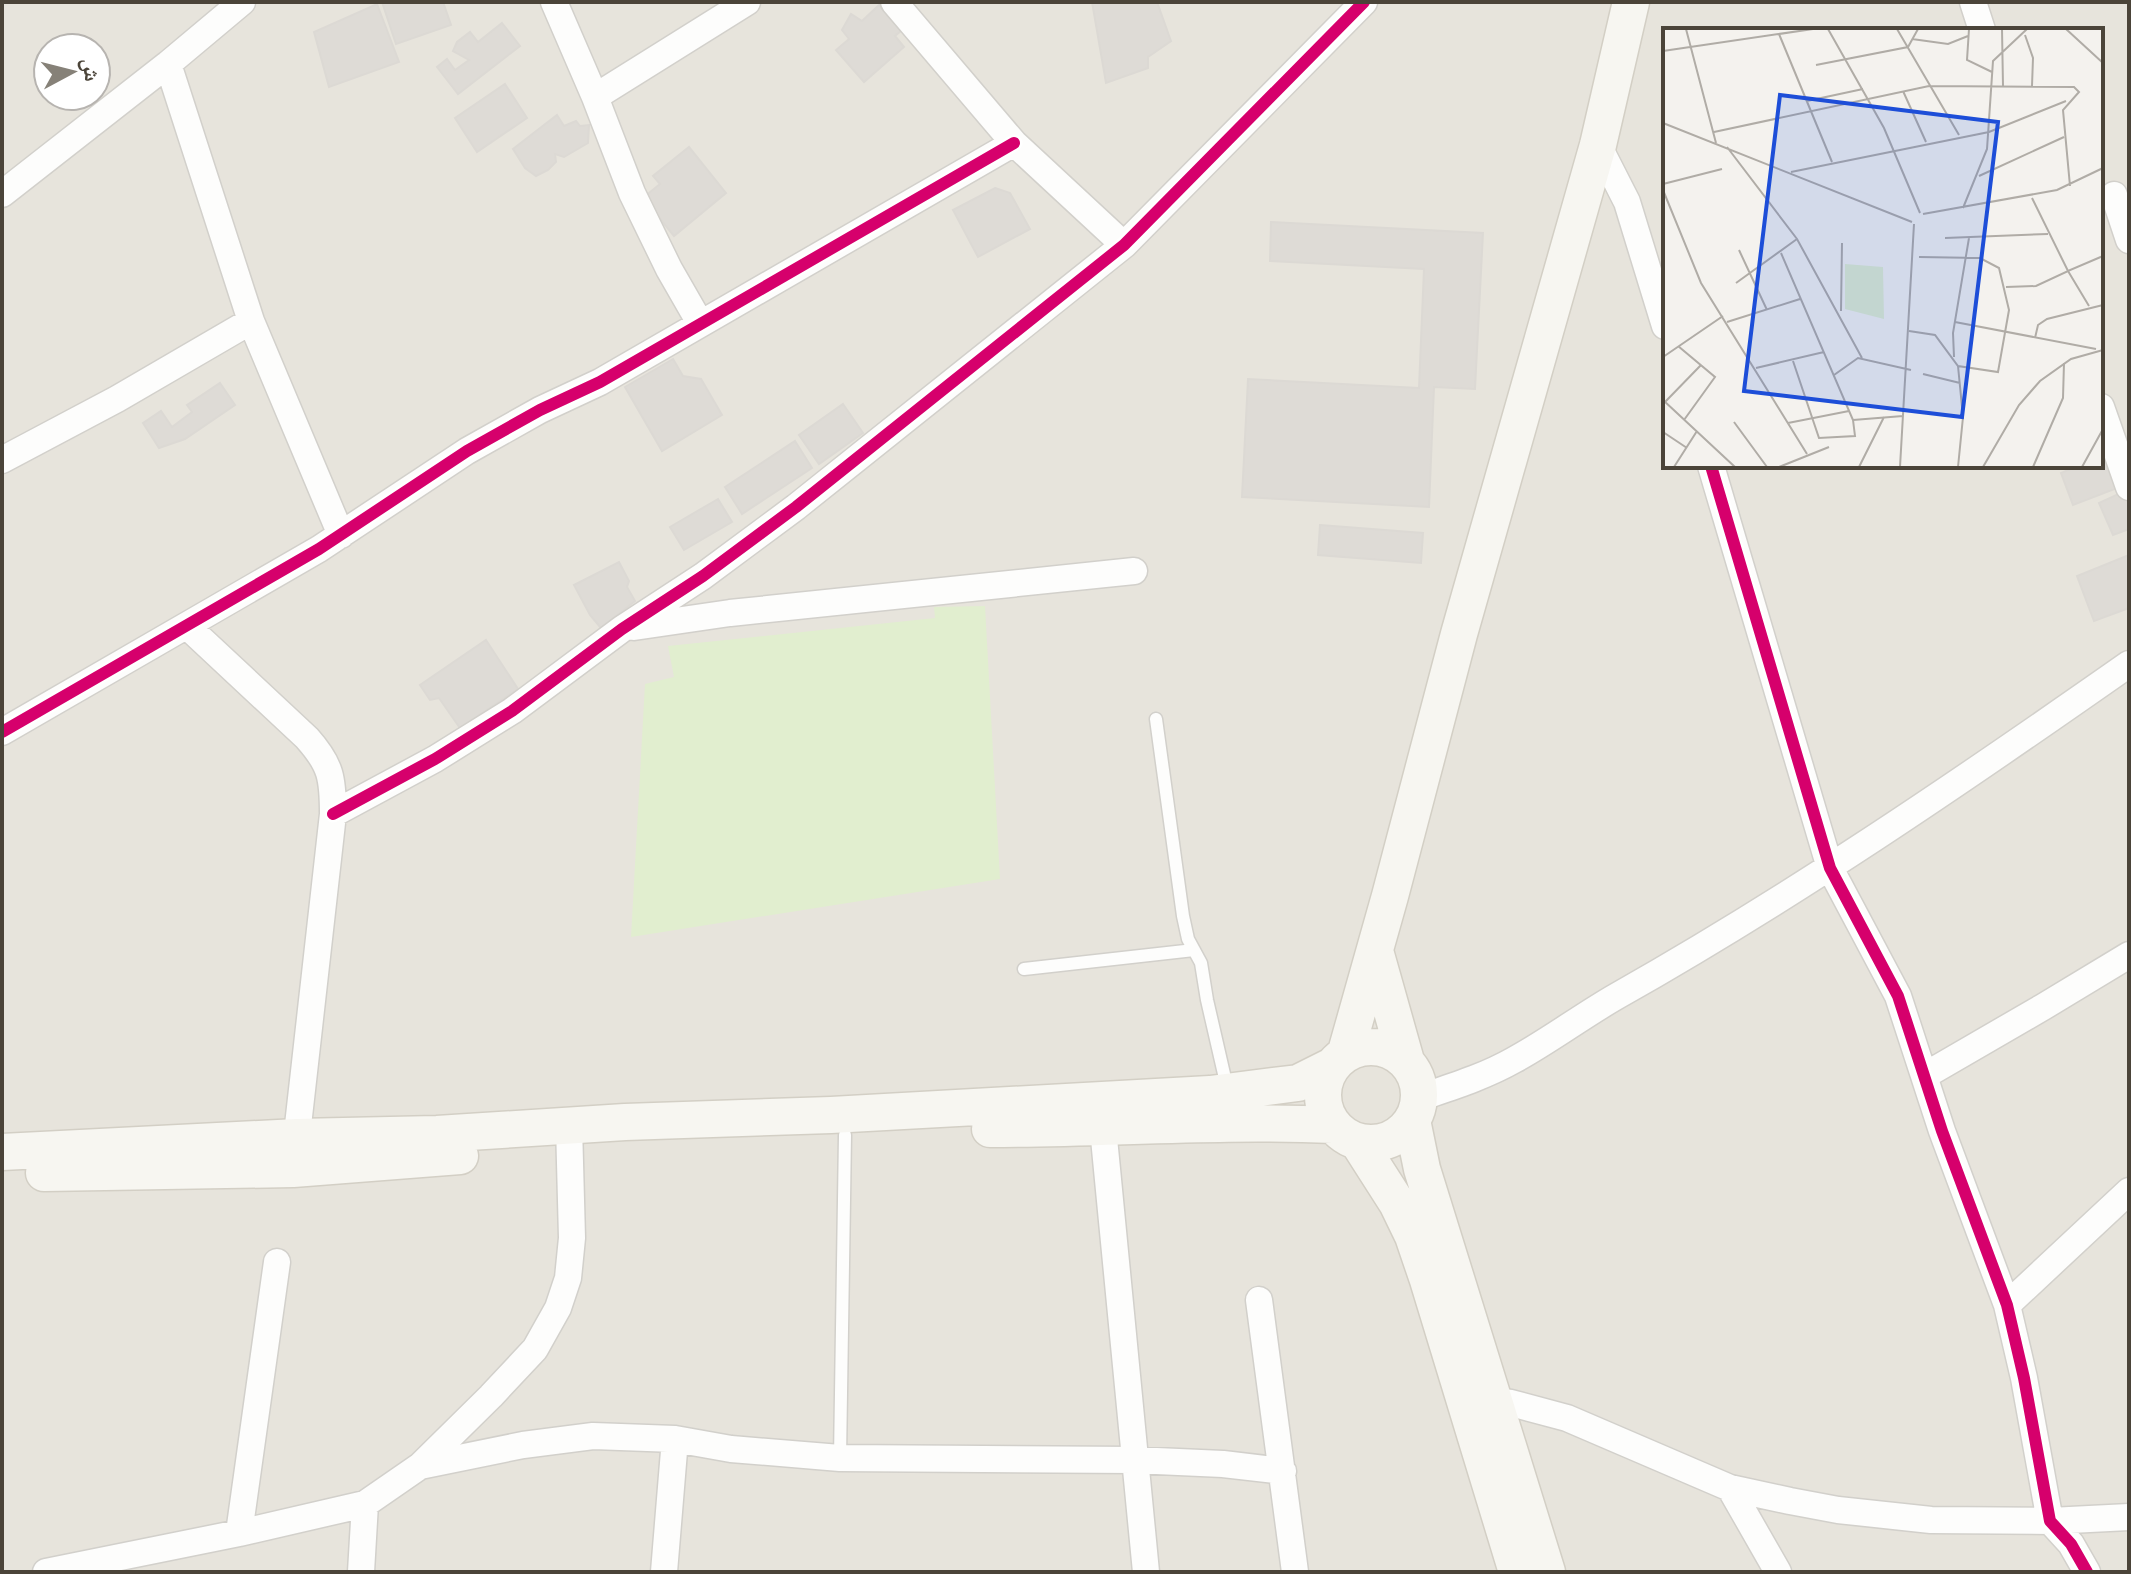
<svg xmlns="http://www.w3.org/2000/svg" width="2131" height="1574" viewBox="0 0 2131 1574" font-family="Jost,'Noto Naskh Arabic',sans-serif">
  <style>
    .residential { fill: #e7e4dc; fill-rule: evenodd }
    .green { fill: #e1eecf }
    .building { fill: #dedbd6; stroke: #dcd9d4; stroke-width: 2 }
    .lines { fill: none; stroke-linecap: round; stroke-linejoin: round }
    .lane-casing { stroke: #d2d0cb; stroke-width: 15 }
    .street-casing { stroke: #d2d0cb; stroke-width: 29 }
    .secondary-casing { stroke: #d3cfc5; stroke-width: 39 }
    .lane { stroke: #fdfdfc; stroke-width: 12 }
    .street { stroke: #fdfdfc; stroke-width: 26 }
    .secondary { stroke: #f7f6f1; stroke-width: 36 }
    .cycleway-casing { stroke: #fff; stroke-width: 17 }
    .cycleway { stroke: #d6006c; stroke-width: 12 }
    .inset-road { fill: none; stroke: #b0aca6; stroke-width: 2 }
    .view { fill: #1d4ed8; fill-opacity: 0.15; stroke: #1d4ed8; stroke-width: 4 }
    .inset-edge { fill: none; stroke: #4b4439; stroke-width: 4 }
  </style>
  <rect width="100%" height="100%" fill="#f4f2ee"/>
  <path class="residential" d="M2,2H2129V1572H2ZM1665,30H2101V466H1665ZM48,48H96V96H48Z"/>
  <path class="green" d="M985,606L1000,879L631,937L645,684L674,677L668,646L935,618L934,607Z"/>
  <path class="building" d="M382,2H443L451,25L396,44Z
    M1092,2H1157L1171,41L1148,57V68L1106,83Z
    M377,4L399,62L329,87L314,32Z
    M879,5L901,31L895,36L904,47L864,82L836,50L849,39L842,30L851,14L862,21Z
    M502,23L520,46L458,94L437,67L447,59L455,70L469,60L453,51L457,42L470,32L478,42Z
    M505,84L527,118L477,152L455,118Z
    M557,115L564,126L576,121L580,126L589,125L588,143L564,157L555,154L556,162L548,170L536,176L525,168L513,149Z
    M689,147L726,193L674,236L643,198L660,184L653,176Z
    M995,188L1010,193L1030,229L978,257L953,210Z
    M1271,222L1483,233L1475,389L1434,387L1429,507L1242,497L1248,379L1419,388L1424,269L1270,261Z
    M673,359L683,376L701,379L722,415L662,451L625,387Z
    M220,383L235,405L185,439L159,448L143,423L161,411L172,427L192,412L187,405Z
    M843,404L863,433L819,464L799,435Z
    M2101,427L2125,485L2073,505L2061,473L2073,468L2072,466H2101Z
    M795,441L812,468L742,514L725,487Z
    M2125,491L2129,500V529L2113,535L2099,503Z
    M718,499L732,522L684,550L670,527Z
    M1320,525L1423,533L1421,563L1318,555Z
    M2129,555V608L2094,621L2077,576Z
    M619,562L629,581L627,587L635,601L601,628L590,615L574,585Z
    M486,640L518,689L460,728L439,698L430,700L420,685Z"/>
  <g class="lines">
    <defs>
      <path id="lane" d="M1156,719L1183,916L1188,939L1201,963L1207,1000L1227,1087
        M1024,969L1194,950
        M840,1458L845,1135"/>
      <path id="street" d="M554,2L595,97L632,193L669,269L700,323
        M894,2L1014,143L1124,245
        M1973,2L1982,30
        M168,64L251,321L341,535
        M595,97L747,2
        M1598,145L1627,202L1665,326
        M2,194L168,64L242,2
        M2114,195L2129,240
        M2101,407L2129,487
        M2,460L117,399L251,321
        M1711,466L1830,868L1898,996L1942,1131L2007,1305L2024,1378L2050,1521L2071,1544L2087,1572
        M187,626L307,738C331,765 333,778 333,814L295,1152
        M634,627L730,613L1134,571
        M2,732L319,549L467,451L540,410L600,382L1014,143
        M333,814L435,759L512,711L622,629L703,576L796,507L1124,245L1364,2
        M1924,1076L2043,1007L2129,955
        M1419,1098C1451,1087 1484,1077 1514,1060C1549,1041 1582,1016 1617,996C1794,896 1962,781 2129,664
        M1103,1128L1146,1572
        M1259,1300L1295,1572
        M2007,1305L2129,1191
        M1493,1401L1511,1403L1567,1418L1730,1488L1790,1501L1838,1510L1931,1520L2050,1521L2129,1517
        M420,1466L523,1445L593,1436L675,1439L731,1449L840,1458L1134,1460L1223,1464L1283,1471
        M1730,1488L1778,1572
        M239,1533L277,1262
        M46,1572L239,1533L365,1504
        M361,1572L365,1504L420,1466L491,1396L535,1349L558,1308L568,1278L572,1238L569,1125
        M664,1572L675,1439"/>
      <path id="secondary" d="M1375,951L1406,1061
        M1323 1095a48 48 0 1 1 96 0a48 48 0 1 1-96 0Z
        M1346,1052L1390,896L1459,634L1598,145L1631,2
        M1412,1120L1422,1169L1547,1572
        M990,1129C1105,1129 1218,1120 1333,1125
        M1358,1142L1397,1203L1413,1236L1428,1280L1517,1572
        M2,1152L297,1137L437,1134L625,1122L831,1115L1210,1094L1298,1083L1330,1067
        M44,1173L293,1169L460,1156"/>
    </defs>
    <use href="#lane" class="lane-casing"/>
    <use href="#street" class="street-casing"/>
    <use href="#secondary" class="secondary-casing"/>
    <use href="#lane" class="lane"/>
    <use href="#street" class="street"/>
    <use href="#secondary" class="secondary"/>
    <defs>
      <path id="cycleway" d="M1711,466L1830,868L1898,996L1942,1131L2007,1305L2024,1378L2050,1521L2071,1544L2087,1572
        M2,732L319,549L467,451L540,410L600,382L1014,143
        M333,814L435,759L512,711L622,629L703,576L796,507L1124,245L1364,2"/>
    </defs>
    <use href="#cycleway" class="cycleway-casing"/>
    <use href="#cycleway" class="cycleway"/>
  </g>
  <g transform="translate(1663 28)">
    <rect width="440" height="440" fill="#f4f2ee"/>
    <path d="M182,236L220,239L221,291L182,281Z" fill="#e1eecf"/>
    <path class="inset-road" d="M23,1L53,115M165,1L221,100L257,185M234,1L296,107M306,1L304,32L329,44M339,1L340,58M403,1L440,35M116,6L169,134M362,7L370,30L369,58M249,11L285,16L305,8M0,23L150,1M153,37L245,19L255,1M240,63L263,114M144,73L200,61M0,95L249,194M51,104L266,58L411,59L416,64L400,82L407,158M64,119L134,211L199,330M128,144L326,104L403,73M316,148L401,109M0,156L59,141M0,162L38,255L144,426M369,170L405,243L440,228M300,180L324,121L330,33L364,1M260,186L394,162L440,140M282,210L385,206M76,222L104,282M118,225L190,392L192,408L156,410L130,333M73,255L134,211M343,259L373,258L405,243L426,278M178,283L179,215M64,294L137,271M292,294L433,321M246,303L272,307L295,338L335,344L346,282L336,240L317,230L256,229M372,310L375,297L384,291L440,277M15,318L52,349L21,392M0,329L60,288M291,329L290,305L306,210M93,340L161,324M260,346L297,355M171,347L195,330L248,342M0,372L72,439M2,374L38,337M190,392L240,388M71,394L104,439M125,395L186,383M0,404L24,420M11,439L34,403M116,439L166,419M196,439L221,389M237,439L251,196M295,439L300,389L295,338M320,439L356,377L377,353L408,331L440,322M370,439L400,370L401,335M419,439L440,401"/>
    <path class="view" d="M117,67L335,94L299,389L81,363Z"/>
    <rect width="440" height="440" class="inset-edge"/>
  </g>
  <rect width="2131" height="1574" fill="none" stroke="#4b4439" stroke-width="8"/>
  <g transform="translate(72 72) rotate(83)"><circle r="38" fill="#ffffff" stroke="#b7b4b0" stroke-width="2"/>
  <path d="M0-6L14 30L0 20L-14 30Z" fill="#868178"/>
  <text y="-12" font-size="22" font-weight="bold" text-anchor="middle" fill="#4b4439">ش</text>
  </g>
</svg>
